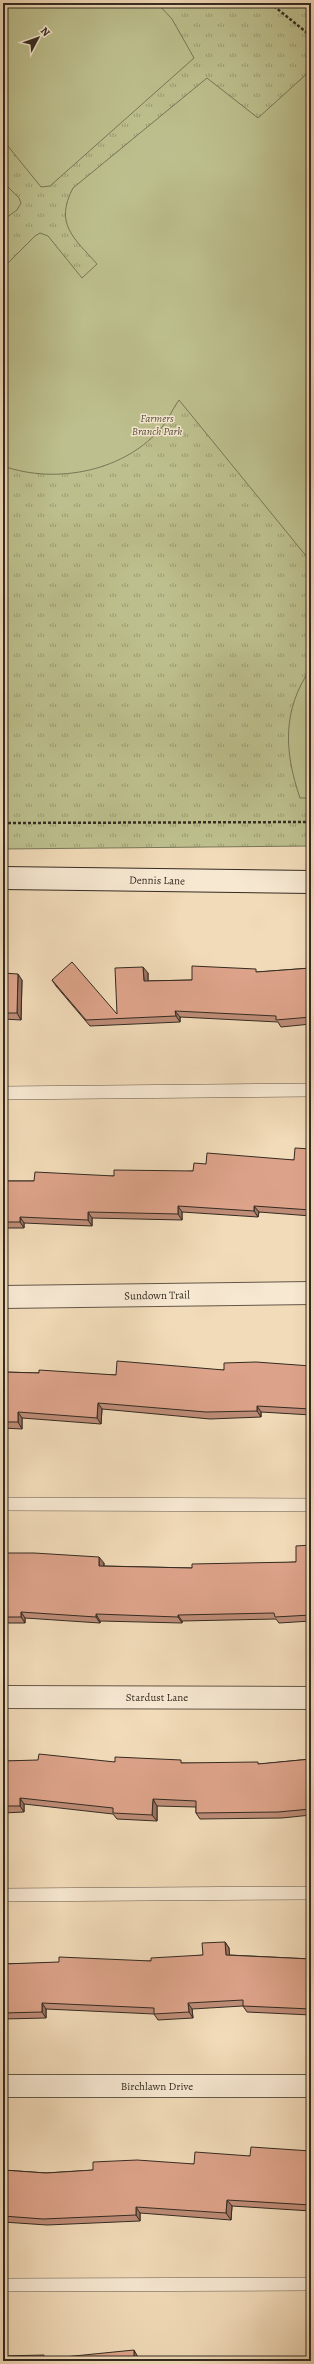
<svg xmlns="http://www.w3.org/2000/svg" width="314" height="2364" viewBox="0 0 314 2364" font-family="Alegreya,serif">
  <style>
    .grass { fill: url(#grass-tufts); stroke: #787658 }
    .pitch { fill: #bdc08e; stroke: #787658 }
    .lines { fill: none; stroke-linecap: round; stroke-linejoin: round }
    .lane-casing { stroke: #645747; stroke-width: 14 }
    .street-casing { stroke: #645747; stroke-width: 24 }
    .secondary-casing { stroke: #342b21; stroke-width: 24 }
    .path { stroke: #342b21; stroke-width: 2.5; stroke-dasharray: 3 2; stroke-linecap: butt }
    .lane { stroke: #f7e8d2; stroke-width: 13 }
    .street { stroke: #f7e8d2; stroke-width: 22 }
    .secondary { stroke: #f7e8d2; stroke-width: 22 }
    .wall { fill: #be8c77; stroke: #342b21 }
    .shaded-wall { fill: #9b7261; stroke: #342b21 }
    .building { fill: #dda38a; stroke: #342b21 }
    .labels { text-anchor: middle; stroke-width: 3; stroke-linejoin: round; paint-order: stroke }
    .park-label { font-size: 11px; font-style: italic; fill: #56503c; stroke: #f7e8d2 }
    .street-label { font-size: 11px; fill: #342b21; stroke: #f7e8d2 }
  </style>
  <defs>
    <pattern id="grass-tufts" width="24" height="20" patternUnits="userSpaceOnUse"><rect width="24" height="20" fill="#bdc08e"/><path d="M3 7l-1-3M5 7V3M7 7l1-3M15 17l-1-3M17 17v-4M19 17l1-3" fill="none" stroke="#9a9c74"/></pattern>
  </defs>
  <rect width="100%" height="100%" fill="#f2dbb9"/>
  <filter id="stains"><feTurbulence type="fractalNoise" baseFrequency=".005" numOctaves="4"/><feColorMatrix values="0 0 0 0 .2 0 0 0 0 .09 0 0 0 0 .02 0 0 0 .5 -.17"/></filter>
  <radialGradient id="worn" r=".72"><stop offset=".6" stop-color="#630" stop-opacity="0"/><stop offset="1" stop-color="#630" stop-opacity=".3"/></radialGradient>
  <path class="grass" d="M3,3H311V846L3,849Z"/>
  <path class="pitch" d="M3,3H157L172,19L194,58L50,186L41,187L3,140Z
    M311,70V562L179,400C173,408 169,418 163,426C126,471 57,485 3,466V268L35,236L40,233L48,236L82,278L97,264C74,238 54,224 73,188L207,78L258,118Z
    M3,182L19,198L21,203L17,210L3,220Z
    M311,668V798H300C284,751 282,710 311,668Z"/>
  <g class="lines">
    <defs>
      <path id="lane" d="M3,1093L311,1090
        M3,1504L311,1505
        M3,1895L311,1893
        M3,2285L311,2284"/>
      <path id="street" d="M3,1297L311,1293
        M3,1697L311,1698
        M3,2086H311"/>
      <path id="secondary" d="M3,878L311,882"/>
    </defs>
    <use href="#lane" class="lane-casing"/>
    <use href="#street" class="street-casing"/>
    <use href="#secondary" class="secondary-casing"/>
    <path class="path" d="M270,3L311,36
      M3,823L311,822"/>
    <use href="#lane" class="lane"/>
    <use href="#street" class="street"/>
    <use href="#secondary" class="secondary"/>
  </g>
  <path class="wall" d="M311,968V1024L281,1027L278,1022L180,1017V1022L90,1026L56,986L52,980L117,1014L148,973V981L192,980L258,972Z
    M3,973L22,980L21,1020L3,1019Z
    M311,1149V1216L259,1212L258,1217L182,1212V1220L92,1218V1226L24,1223V1228H3V1181H34L193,1171L206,1164L294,1160Z
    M311,1366V1415L261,1412V1417L210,1419L102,1409L101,1424L22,1418V1429L3,1428V1372L116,1375Z
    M311,1545V1621L279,1623L276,1619L182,1621V1623L100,1621V1623L25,1618V1623H3V1553L104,1563V1566L192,1568L296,1562Z
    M311,1759V1815L282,1818L200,1819L196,1813V1807L157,1806V1821L117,1819L113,1814L24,1804V1812L3,1813V1761L260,1764Z
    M225,1942L229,1948V1955L311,1959V2015L247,2012L243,2006L192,2009L193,2018L158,2020L154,2014L46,2009V2018L3,2019V1964L151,1961L203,1955Z
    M311,2151V2211L232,2206L231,2220L140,2213V2221L47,2225L3,2222V2170L46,2173L194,2164L250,2156Z"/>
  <path class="shaded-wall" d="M143,967L148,973V987L144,981Z
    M18,974L22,980L21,1020L17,1013Z
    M175,1011L180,1017V1022L176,1016Z
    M178,1206L182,1212V1220L178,1214Z
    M254,1206L259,1212L258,1217L254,1211Z
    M88,1212L92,1218V1226L88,1220Z
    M20,1217L24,1223V1228L20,1222Z
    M98,1403L102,1409L101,1424L97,1418Z
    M257,1406L261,1412V1417L257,1411Z
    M18,1412L22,1418V1429L18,1422Z
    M99,1557L104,1563L103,1572L99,1566Z
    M21,1612L25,1618V1623L21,1617Z
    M96,1614L100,1621V1623L96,1617Z
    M178,1615L182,1621V1623L178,1617Z
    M20,1798L24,1804V1812L20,1806Z
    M153,1799L157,1806V1821L152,1815Z
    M225,1942L229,1948L230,1961L226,1955Z
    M42,2003L46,2009V2018L42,2012Z
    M188,2003L192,2009L193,2018L189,2012Z
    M227,2200L232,2206L231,2220L226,2213Z
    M136,2207L140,2213V2221L136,2215Z
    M134,2350L138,2357V2361L134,2359Z"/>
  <path class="building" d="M72,962L117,1014L115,968L143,967L144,981L192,980V966L256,969V972L311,968V1017L276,1020V1016L175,1011L176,1016L86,1020L52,980Z
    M3,973L18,974L17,1013H3Z
    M295,1148L311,1149V1210L254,1206V1211L178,1206V1214L88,1212V1220L20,1217V1222H3V1181H34L35,1172L114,1176V1170L193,1171L194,1163L206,1164L207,1153L294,1160Z
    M117,1361L224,1370V1363L256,1362L311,1366V1409L257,1406V1411L206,1412L98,1403L97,1418L18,1412V1422H3V1372L39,1373V1370L116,1375Z
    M311,1545V1615L275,1617L274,1613L178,1615V1617L96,1614V1617L21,1612V1617H3V1553H34L99,1557V1566L192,1568V1564L296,1562V1546Z
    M39,1754L115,1762V1757L181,1760V1763L258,1762V1764L311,1759V1809L278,1812L196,1813V1801L153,1799L152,1815L113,1813V1808L20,1798V1806H3V1761L38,1760Z
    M225,1942L226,1955L311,1959V2009L243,2006V2000L188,2003L189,2012L154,2014V2008L42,2003V2012L3,2013V1964L59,1962V1957L151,1961V1958L203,1955L202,1943Z
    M251,2147L311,2151V2205L227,2200L226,2213L136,2207V2215L43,2219L3,2216V2170L46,2173L93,2170V2162L137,2160L194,2164L195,2152L250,2156Z
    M134,2350V2359L217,2361H3V2356L44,2355V2359Z
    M246,2357L311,2358V2361H246Z"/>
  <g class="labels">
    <g class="park-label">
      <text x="157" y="422">Farmers<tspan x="157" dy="13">Branch Park</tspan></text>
    </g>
    <g class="street-label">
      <text transform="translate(157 880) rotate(1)" y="4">Dennis Lane</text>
      <text transform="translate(157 1295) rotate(-1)" y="4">Sundown Trail</text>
      <text x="157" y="1701">Stardust Lane</text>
      <text x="157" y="2090">Birchlawn Drive</text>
    </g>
  </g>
  <rect width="314" height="2364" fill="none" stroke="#f2dbb9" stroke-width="16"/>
  <rect x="4" y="4" width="306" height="2356" fill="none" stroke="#342b21" stroke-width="2"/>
  <rect x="8" y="8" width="298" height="2348" fill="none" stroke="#342b21"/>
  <g transform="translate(38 38) rotate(49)" stroke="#f7e8d2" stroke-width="3" paint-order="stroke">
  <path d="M0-3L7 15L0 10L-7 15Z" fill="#342b21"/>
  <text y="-6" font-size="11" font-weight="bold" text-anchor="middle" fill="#342b21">N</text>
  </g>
  <rect width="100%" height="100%" filter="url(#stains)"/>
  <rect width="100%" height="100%" fill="url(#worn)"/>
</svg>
